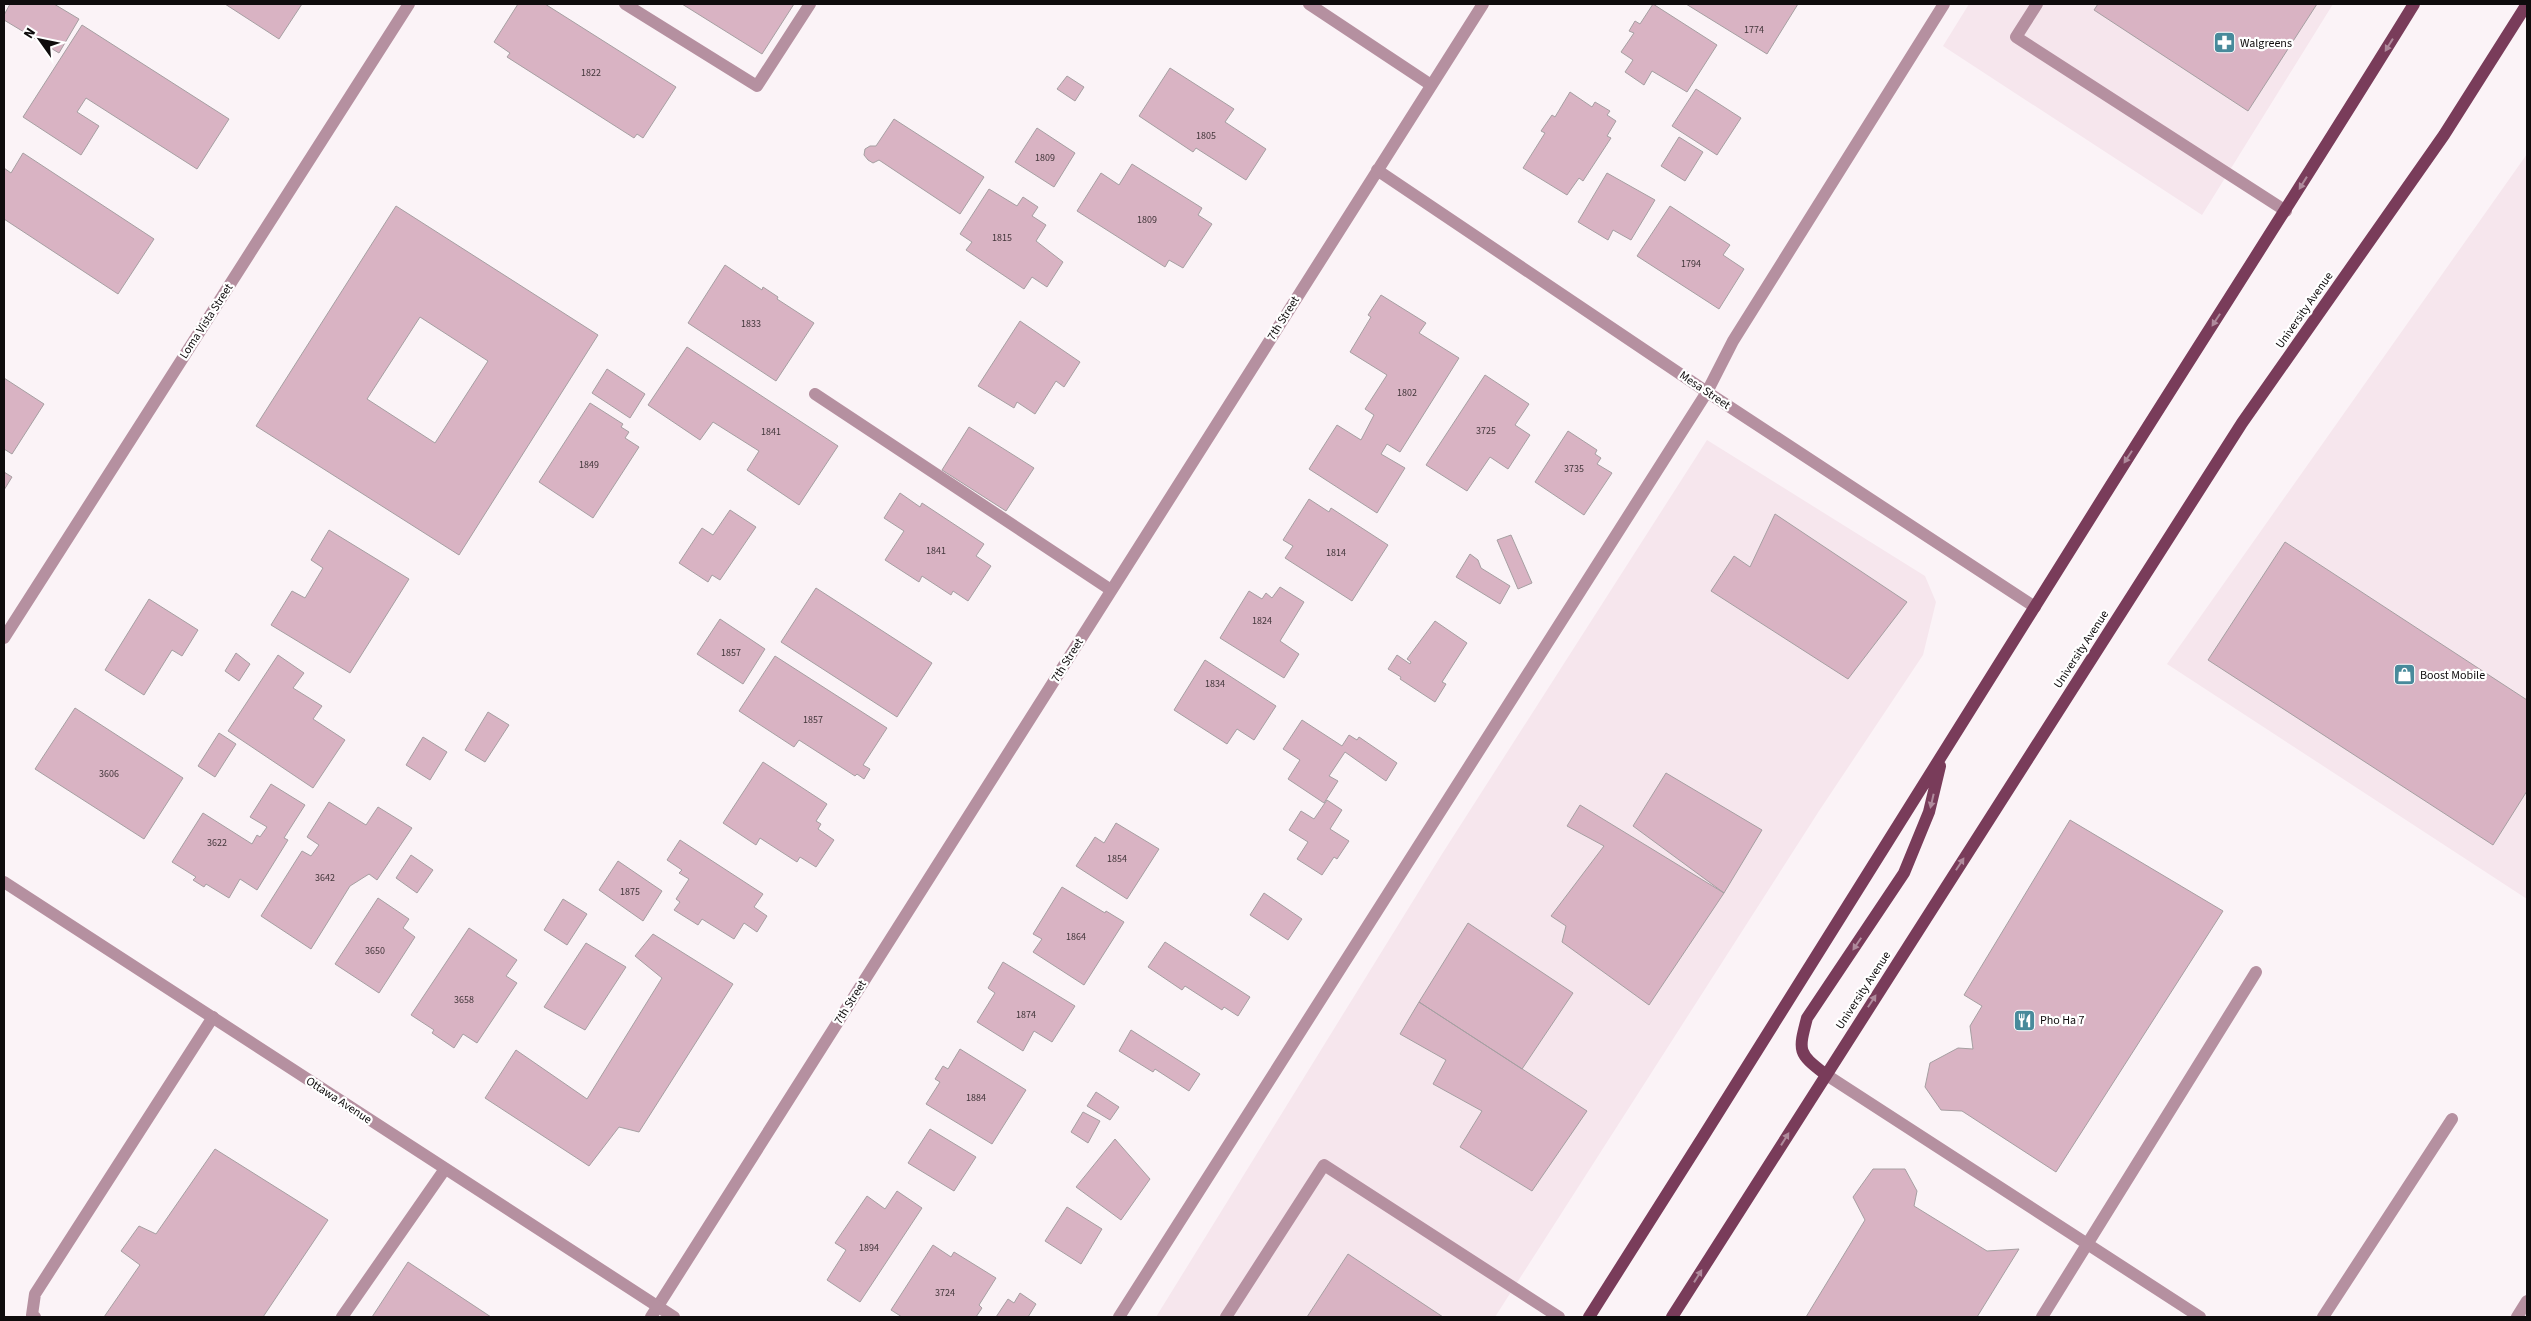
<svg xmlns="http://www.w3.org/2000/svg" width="2531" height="1321" viewBox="0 0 2531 1321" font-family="'Source Sans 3',sans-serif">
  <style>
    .built { fill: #f6e6ed }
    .building { fill: #d9b3c3; stroke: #a69fa2; fill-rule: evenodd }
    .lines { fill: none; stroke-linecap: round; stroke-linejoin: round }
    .service { stroke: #b590a0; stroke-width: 12 }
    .minor { stroke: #b590a0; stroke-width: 12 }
    .tertiary { stroke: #b590a0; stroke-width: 12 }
    .primary { stroke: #793c5a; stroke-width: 12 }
    .oneway { fill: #af8a9c }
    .labels { text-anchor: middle; stroke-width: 4.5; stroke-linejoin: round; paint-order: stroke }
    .number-label { font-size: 10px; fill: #42363a }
    .poi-label { font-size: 12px; fill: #0f0c0d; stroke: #fff; text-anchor: start }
    .street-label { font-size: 12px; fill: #0f0c0d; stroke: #fff }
  </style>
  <rect width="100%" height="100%" fill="#fbf3f7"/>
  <path class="built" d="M1969,4H2333L2202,215L1943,46Z
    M2527,154V899L2167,664Z
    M1707,440L1925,576L1936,602L1923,655L1819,811L1495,1317H1156L1442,854Z"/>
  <path class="building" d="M10,4H54L79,19L59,53L4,20V15Z
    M225,4H302L279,39Z
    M518,4H545L676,87L643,138L637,134L634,138L507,57L510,53L494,42Z
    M682,4H794L762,54Z
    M1653,4L1717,45L1687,92L1652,71L1644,85L1625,72L1633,60L1621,52L1634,33L1629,31L1635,21L1640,24Z
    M1686,4H1798L1767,54Z
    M2098,4H2317L2248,111L2094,10Z
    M82,25L229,119L197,169L86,98L77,112L99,126L81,155L23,117Z
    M1170,68L1234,109L1225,122L1266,149L1246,180L1196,148L1193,152L1139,116Z
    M1067,76L1084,87L1075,101L1057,89Z
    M1696,89L1741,118L1717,155L1672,126Z
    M1570,92L1592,107L1595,102L1610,111L1607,115L1616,121L1607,136L1611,138L1583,181L1579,178L1567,195L1523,168L1545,133L1541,131L1552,115L1555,117Z
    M894,119L984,177L960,214L879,160L873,163L868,160L864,155L865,149L870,146H876Z
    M1037,128L1075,153L1054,187L1015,162Z
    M1679,137L1703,152L1685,181L1661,166Z
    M23,153L154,239L118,294L4,219V168L11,173Z
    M1132,164L1202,208L1198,215L1212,224L1183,268L1169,260L1165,267L1077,211L1101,173L1119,185Z
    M1607,173L1655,200L1631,240L1613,230L1608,240L1578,222Z
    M989,189L1017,206L1023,197L1038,207L1032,216L1046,225L1036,241L1063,262L1047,287L1032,277L1024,289L966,250L972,242L960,234Z
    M396,206L598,335L459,555L256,426ZM420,317L488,361L435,443L367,399Z
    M1670,206L1730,245L1723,255L1744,269L1719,309L1637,256Z
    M725,265L762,290L763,287L778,297L777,299L814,323L776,381L688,323Z
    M1381,295L1426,323L1419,333L1459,358L1400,452L1387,444L1381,454L1405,468L1377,513L1309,469L1337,425L1361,440L1374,415L1365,409L1387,375L1350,352L1371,317L1368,315Z
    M1020,321L1080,362L1064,387L1056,381L1035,414L1017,402L1014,408L978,386Z
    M687,347L838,446L799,505L747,470L759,451L713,422L700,440L648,405Z
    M607,369L645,394L630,418L592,393Z
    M1485,375L1529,404L1515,425L1530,435L1508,469L1490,457L1467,491L1426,465Z
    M4,378L44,404L12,454L4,449Z
    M590,403L623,424L621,427L629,432L625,438L639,447L593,518L539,482Z
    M969,427L1034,468L1006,511L942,470Z
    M1568,431L1597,450L1595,454L1601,458L1597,464L1612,473L1584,515L1535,482Z
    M4,472L12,477L4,490Z
    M900,493L920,507L922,503L984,544L976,556L991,566L968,601L953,591L951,595L922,576L919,582L885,560L904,531L884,518Z
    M1309,499L1329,512L1331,508L1388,545L1352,601L1285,558L1293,546L1283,540Z
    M730,510L756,527L720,580L712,575L708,582L679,563L702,528L713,535Z
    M1775,514L1907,602L1848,679L1711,591L1734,556L1750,567Z
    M329,530L409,579L350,673L271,625L292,591L305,598L323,568L311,560Z
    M1511,535L1532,583L1518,589L1497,540Z
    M2285,542L2527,700V791L2493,845L2208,660Z
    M1470,554L1478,560L1481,568L1510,586L1500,604L1456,577Z
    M1280,587L1304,602L1280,641L1299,654L1284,678L1220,638L1249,591L1262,599L1266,593L1272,598Z
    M816,588L932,663L897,717L781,642Z
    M149,599L198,630L182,656L172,650L144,695L105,670Z
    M720,619L765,649L743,684L697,654Z
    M1435,621L1467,643L1442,682L1446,684L1435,702L1400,679L1401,677L1388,669L1397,655L1410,664L1411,662L1407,659Z
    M236,653L250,664L239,681L225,671Z
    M278,655L304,673L293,688L322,706L313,719L345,740L313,788L228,731Z
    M775,656L887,728L863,765L870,769L864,779L857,774L855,776L799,740L794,747L739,711Z
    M1205,660L1276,706L1254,740L1237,729L1227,744L1174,710Z
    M75,708L183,778L144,839L35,769Z
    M488,712L509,725L485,762L465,750Z
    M1302,720L1342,746L1349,735L1357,740L1359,737L1397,763L1386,781L1345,752L1329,776L1338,781L1324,803L1288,779L1300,760L1283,749Z
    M219,733L236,744L215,777L198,766Z
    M423,737L447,752L430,780L406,765Z
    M763,762L827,804L816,821L821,824L818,829L834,840L816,867L800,857L797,862L760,838L756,845L723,823Z
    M1666,773L1762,830L1724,893L1633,826Z
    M271,784L305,805L284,838L288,840L257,890L240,879L229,898L206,884L204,887L193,880L196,877L172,862L203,813L252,844L257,835L260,837L267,827L250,817Z
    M1327,800L1342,810L1330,829L1349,841L1337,859L1334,857L1322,875L1297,859L1308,842L1289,830L1301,811L1314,819Z
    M329,802L366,825L378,807L412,828L377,880L369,874L350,886L311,949L261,916L302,851L311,856L319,845L307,837Z
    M1580,805L1724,893L1649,1005L1562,942L1566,926L1551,916L1604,846L1567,826Z
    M2070,820L2223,911L2056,1172L1962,1111L1941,1110L1925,1087L1930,1063L1958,1048L1973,1049L1970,1026L1982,1006L1964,995Z
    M1116,823L1159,849L1127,899L1076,866L1095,837L1104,843Z
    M680,840L763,894L754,907L767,916L757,932L744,923L734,939L702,919L698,925L674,910L680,902L676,899L689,879L679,873L682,870L667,860Z
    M411,855L433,870L417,893L396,878Z
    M618,861L662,891L643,921L599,890Z
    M1062,887L1105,913L1106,911L1124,922L1084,985L1033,952L1042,939L1033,934Z
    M1264,893L1302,919L1288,940L1250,915Z
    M378,898L409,919L403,928L415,937L379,993L335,964Z
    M563,899L587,914L567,945L544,930Z
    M1468,923L1573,993L1522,1069L1419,1002Z
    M469,928L517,960L506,976L517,983L477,1043L463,1034L454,1048L432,1033L434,1030L411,1015Z
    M653,934L733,984L639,1132L619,1127L589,1166L485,1098L516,1050L587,1099L662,978L635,956Z
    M1165,942L1250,997L1238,1016L1224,1007L1222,1010L1185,986L1182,990L1148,967Z
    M586,943L626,967L585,1030L544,1007Z
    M1003,962L1075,1006L1052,1042L1034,1031L1023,1051L977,1022L995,993L988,988Z
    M1419,1002L1587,1111L1532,1191L1460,1147L1482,1111L1433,1084L1446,1060L1400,1034Z
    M1131,1030L1200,1074L1189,1091L1155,1069L1153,1072L1119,1051Z
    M960,1049L1026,1090L992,1144L926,1104L940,1082L935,1079L943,1066L948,1069Z
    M1096,1092L1119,1107L1110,1120L1087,1106Z
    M1083,1112L1100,1121L1088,1143L1071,1132Z
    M930,1129L976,1157L954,1191L908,1163Z
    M1115,1139L1150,1179L1121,1220L1076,1187Z
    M215,1149L328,1220L263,1317H104L140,1265L121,1251L139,1226L156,1234Z
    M1873,1169H1905L1917,1191L1914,1206L1987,1251L2019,1249L1977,1317H1806L1865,1220L1853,1197Z
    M897,1191L922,1208L860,1302L827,1280L846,1250L835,1243L867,1196L885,1209Z
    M1067,1207L1102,1229L1081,1264L1045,1241Z
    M933,1245L951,1257L954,1252L996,1278L979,1305L982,1308L976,1317H902L891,1310Z
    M1348,1254L1443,1317H1307Z
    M408,1262L491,1317H372Z
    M1020,1293L1036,1304L1028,1317H996L1008,1299L1014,1303Z"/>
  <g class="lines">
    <path class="service" d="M625,4L757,86L810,4
      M1309,4L1431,85
      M2037,4L2016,37L2286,211
      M815,394L1111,590
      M1825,1074L2200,1317
      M35,1317L32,1315L35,1294L213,1017
      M342,1317L445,1169
      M1119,1317L1707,392L1733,341L1944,4
      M1226,1317L1324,1165L1559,1317
      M2042,1317L2256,972
      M2323,1317L2452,1119"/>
    <path class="minor" d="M1377,170L1707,392L2035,607
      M4,638L409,4
      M651,1317L1483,4
      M2517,1317L2527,1301"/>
    <path class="tertiary" d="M4,882L674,1317"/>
    <path class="primary" d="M1825,1074C1798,1053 1798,1052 1807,1018L1904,873L1929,812L1940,766
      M1589,1317C1765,1041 1936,762 2111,485C2212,324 2315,165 2414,4
      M1672,1317L2242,423L2444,135L2527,4"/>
  </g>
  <defs><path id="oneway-solid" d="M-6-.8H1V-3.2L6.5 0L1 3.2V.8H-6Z" transform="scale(1.25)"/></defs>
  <g class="oneway">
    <use href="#oneway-solid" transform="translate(2389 45) rotate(122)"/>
    <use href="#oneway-solid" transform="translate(2303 183) rotate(122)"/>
    <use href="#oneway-solid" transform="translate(2216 320) rotate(123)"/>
    <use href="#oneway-solid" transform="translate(2128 457) rotate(123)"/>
    <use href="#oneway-solid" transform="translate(1932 801) rotate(103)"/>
    <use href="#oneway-solid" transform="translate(1960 864) rotate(-57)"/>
    <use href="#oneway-solid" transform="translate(1857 944) rotate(124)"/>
    <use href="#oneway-solid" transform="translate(1872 1001) rotate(-57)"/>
    <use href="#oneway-solid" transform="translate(1785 1139) rotate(-58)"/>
    <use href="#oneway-solid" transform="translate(1698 1276) rotate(-58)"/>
  </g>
  <defs>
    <symbol id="pharmacy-square" viewBox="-11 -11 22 22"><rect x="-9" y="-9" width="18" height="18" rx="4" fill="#488a9b" stroke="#fff"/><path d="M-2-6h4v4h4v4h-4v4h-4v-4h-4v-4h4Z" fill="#fff"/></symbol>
    <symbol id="shop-square" viewBox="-11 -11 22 22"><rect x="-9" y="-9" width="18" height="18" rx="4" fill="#488a9b" stroke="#fff"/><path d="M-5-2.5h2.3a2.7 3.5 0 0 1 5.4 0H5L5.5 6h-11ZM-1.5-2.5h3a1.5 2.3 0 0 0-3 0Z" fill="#fff"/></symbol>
    <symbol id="restaurant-square" viewBox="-11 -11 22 22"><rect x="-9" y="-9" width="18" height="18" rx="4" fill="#488a9b" stroke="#fff"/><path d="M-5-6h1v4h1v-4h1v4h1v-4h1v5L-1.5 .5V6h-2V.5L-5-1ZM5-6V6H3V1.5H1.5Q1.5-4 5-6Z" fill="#fff"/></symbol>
  </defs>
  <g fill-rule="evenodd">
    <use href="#pharmacy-square" x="2212" y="30" width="25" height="25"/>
    <use href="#shop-square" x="2392" y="662" width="25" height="25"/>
    <use href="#restaurant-square" x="2012" y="1008" width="25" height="25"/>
  </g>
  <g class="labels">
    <g class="number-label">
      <text x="1754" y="33">1774</text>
      <text x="591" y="76">1822</text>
      <text x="1206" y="139">1805</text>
      <text x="1045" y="161">1809</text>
      <text x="1147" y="223">1809</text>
      <text x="1002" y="241">1815</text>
      <text x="1691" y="267">1794</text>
      <text x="751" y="327">1833</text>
      <text x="1407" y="396">1802</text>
      <text x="1486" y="434">3725</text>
      <text x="771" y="435">1841</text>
      <text x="589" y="468">1849</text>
      <text x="1574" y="472">3735</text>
      <text x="936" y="554">1841</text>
      <text x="1336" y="556">1814</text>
      <text x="1262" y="624">1824</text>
      <text x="731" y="656">1857</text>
      <text x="1215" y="687">1834</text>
      <text x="813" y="723">1857</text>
      <text x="109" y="777">3606</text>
      <text x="217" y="846">3622</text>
      <text x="1117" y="862">1854</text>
      <text x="325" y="881">3642</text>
      <text x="630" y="895">1875</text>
      <text x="1076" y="940">1864</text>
      <text x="375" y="954">3650</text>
      <text x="464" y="1003">3658</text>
      <text x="1026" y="1018">1874</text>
      <text x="976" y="1101">1884</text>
      <text x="869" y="1251">1894</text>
      <text x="945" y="1296">3724</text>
    </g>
    <g class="poi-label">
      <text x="2240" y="47">Walgreens</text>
      <text x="2420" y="679">Boost Mobile</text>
      <text x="2040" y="1024">Pho Ha 7</text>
    </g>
    <g class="street-label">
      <text transform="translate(2304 310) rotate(-55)" y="4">University Avenue</text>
      <text transform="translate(1283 318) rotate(-58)" y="4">7th Street</text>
      <text transform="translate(206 321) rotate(-57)" y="4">Loma Vista Street</text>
      <text transform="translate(1705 390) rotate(34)" y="4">Mesa Street</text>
      <text transform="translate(2081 649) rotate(-57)" y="4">University Avenue</text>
      <text transform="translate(1067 660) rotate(-58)" y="4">7th Street</text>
      <text transform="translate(1863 990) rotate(-57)" y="4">University Avenue</text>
      <text transform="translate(850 1002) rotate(-58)" y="4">7th Street</text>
      <text transform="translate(339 1100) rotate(33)" y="4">Ottawa Avenue</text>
    </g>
  </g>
  <rect width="2531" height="1321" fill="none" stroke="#0f0c0d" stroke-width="10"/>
  <g transform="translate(40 40) rotate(303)" stroke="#ffffff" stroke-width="4" paint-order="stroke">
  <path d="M0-4L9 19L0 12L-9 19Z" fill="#0f0c0d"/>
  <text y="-8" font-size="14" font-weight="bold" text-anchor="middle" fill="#0f0c0d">N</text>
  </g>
</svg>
